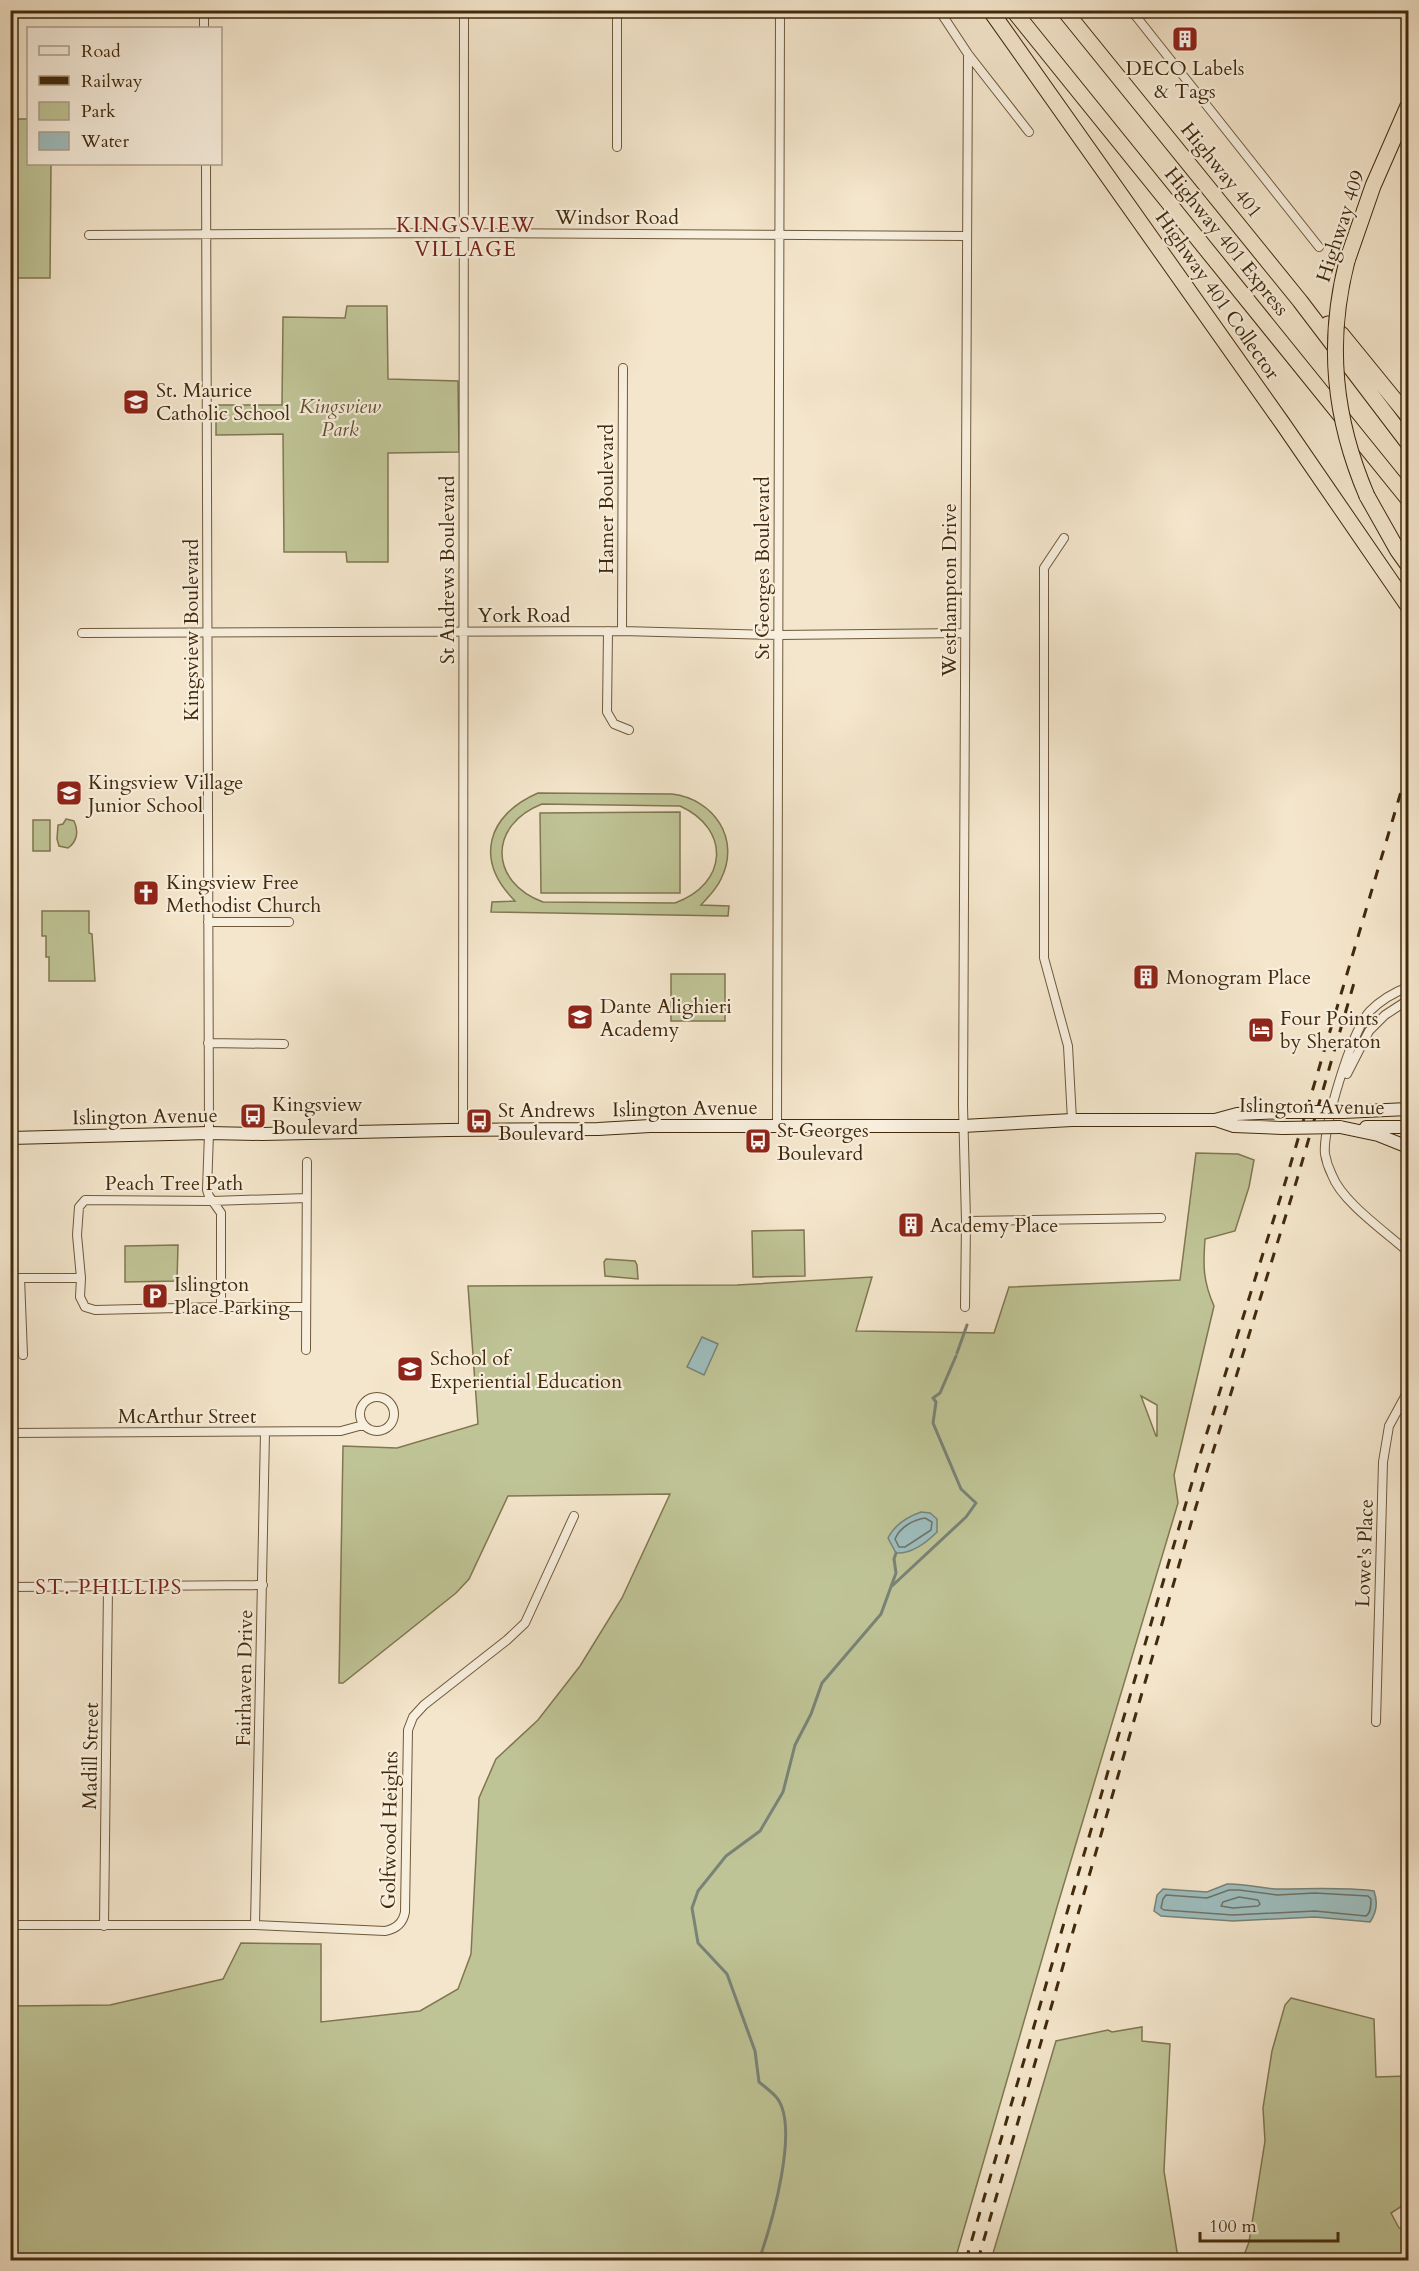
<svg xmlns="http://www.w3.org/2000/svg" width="1419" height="2271" viewBox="0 0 1419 2271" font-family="Cardo,serif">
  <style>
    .green { fill: #bfc496; stroke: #807750; stroke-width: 1.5; fill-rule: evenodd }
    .water { fill: #9ebebf; stroke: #798377; stroke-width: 1.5 }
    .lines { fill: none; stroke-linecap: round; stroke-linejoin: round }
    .shore { stroke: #707465; stroke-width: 1.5 }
    .stream { stroke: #798377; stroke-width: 3 }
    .street-casing { stroke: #6e593b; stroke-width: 10 }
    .secondary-casing { stroke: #422a0b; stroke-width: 14 }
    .highway-casing { stroke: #422a0b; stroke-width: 17 }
    .street { stroke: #f8efde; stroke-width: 8 }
    .secondary { stroke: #f8efde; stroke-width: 12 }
    .highway { stroke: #f4e6cc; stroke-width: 15 }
    .rail { stroke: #422a0b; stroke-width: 3; stroke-dasharray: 10 10; stroke-linecap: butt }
    .secondary-bridge-casing { stroke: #422a0b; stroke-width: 14; stroke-linecap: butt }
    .highway-bridge-casing { stroke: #422a0b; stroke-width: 17; stroke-linecap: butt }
    .secondary-bridge { stroke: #f8efde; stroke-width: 12 }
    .highway-bridge { stroke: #f4e6cc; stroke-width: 15 }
    .labels { text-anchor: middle; stroke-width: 4.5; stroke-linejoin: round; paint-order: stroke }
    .poi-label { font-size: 20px; fill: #422a0b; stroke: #f8efde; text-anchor: start }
    .street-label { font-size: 20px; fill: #422a0b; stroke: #f8efde }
    .park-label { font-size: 20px; font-style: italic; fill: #61502e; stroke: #f8efde }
    .neighbourhood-label { font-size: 21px; letter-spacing: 1.5px; fill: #7a1f14; stroke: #f8efde }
  </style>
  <rect width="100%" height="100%" fill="#f4e6cc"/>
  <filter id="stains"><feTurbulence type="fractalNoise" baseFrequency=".00333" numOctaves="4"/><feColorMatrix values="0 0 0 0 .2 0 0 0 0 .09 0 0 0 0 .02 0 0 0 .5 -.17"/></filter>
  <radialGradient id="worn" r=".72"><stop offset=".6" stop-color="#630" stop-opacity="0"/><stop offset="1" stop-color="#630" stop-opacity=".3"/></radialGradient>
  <path class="green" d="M11,119H28V164H51L50,278H11Z
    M347,306H387L388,379L458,381L459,452L388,453V562H347L346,552H284L283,434L216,435V405H282L283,317L345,318Z
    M538,793L672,794C714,799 741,839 721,879C716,890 708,897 701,905L729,906L728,916L491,912L492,902L515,901C474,860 487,815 538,793ZM542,804L680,806C731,829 728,884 675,903L543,902C489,882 488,825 542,804Z
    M680,812V893H541L540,813Z
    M66,819L74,821C79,831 77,842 68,848L59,846L57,839L58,825L63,824Z
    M33,820H50V851H33Z
    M42,911H89V933L92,934L95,981H49V957H46V936H42Z
    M671,974H725V1021H671Z
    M1196,1153L1238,1154L1254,1160L1249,1187L1235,1231L1205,1239C1203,1266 1203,1281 1214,1306L1174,1475L1178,1503L1057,1907L955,2260H11V2006L110,2005L223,1979L241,1943L321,1944V2022L420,2011L458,1989L471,1954L479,1798L496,1759L538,1720L580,1666L622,1598L670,1494L508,1496L469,1579L456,1593L343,1683H339L343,1446L397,1448L478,1424L468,1286L737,1285L872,1277L856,1331L994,1333L1009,1287L1180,1280ZM1141,1396L1157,1405V1436H1156Z
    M804,1230L805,1276L753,1277L752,1231Z
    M178,1245L177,1281L125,1282V1246Z
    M606,1259L635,1261L637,1265L638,1279L605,1276L604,1262Z
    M1291,1998L1374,2019L1376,2077L1408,2076V2202L1391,2213L1399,2228L1408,2231V2260H1235L1243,2258L1249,2242L1265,2141L1263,2108L1272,2051L1285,2005Z
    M1142,2027V2041L1170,2044L1164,2171L1178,2258L1181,2260H991L1056,2041L1108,2030L1112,2032Z"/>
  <path class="water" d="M702,1337L718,1344L704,1375L687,1367Z
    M921,1512L930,1513L937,1519V1532C927,1542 911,1554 896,1553L888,1538C895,1524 907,1517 921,1512Z
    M1227,1884C1245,1883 1262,1889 1279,1889C1311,1889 1343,1887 1374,1891C1378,1902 1377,1912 1370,1922L1315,1917L1233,1921L1161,1916L1154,1911L1157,1895L1163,1889L1207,1892Z"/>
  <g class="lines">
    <path class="shore" d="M925,1518L932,1522L931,1530L905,1547H899L895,1539C900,1527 913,1520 925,1518Z
      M1229,1890H1239L1277,1895L1315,1893L1368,1896L1371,1899C1371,1905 1371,1913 1366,1916L1315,1911L1233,1915L1164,1910L1161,1908L1163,1899L1166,1895L1207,1898Z
      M1239,1897L1258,1900L1260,1904L1258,1906L1233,1908L1221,1906L1223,1902Z"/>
    <path class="stream" d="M957,1353L967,1325
      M892,1586L966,1517L976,1503L961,1489L933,1423L936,1402L933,1398L940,1393L956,1356
      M759,2260C771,2226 800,2128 777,2098C772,2092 765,2087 759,2082L755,2051L727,1974L698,1943L692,1908L698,1891L726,1856L760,1831L783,1792L795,1745L811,1714L822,1683L881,1614L896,1573L894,1559L896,1553"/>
    <defs>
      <path id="street" d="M204,10V28
        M939,10L968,54L1029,132
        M1131,10L1319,247
        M617,147V10
        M206,164L209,1133L207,1190L209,1196L221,1213V1307
        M89,235L465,233L966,236
        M1064,538L1044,568V958L1068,1046L1072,1120
        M608,631L607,712L614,724L629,730
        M622,631L623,368
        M82,633L622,631L778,635L965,633
        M208,922H289
        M1408,987C1395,992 1380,1001 1370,1011C1352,1030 1322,1128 1325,1154C1326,1160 1329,1169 1332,1175C1342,1202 1386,1232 1408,1252
        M208,1043L284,1044
        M1347,1074L1369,1031L1385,1015L1408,1000
        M777,1126L780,10
        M463,1130L464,10
        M966,1221L1161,1218
        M10,1278H81L80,1297L85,1307L95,1310L221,1307H306
        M20,1278L23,1355
        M81,1278L77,1235L79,1207L85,1200L212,1201L307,1198
        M965,1307L966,1221L963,1106L968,54
        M306,1350L307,1162
        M360 1414a17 17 0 1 1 34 0a17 17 0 1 1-34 0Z
        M10,1433L341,1431L363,1425
        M10,1587L263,1585
        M1376,1722L1383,1462L1389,1426L1408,1391
        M10,1925H255L385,1931C396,1929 403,1923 405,1912L408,1730L413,1717L424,1705L507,1640L525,1623L574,1516
        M255,1925L265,1432
        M104,1926L108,1587"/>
      <path id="secondary" d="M1343,1112L1408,1109
        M1216,1120L1234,1126L1283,1128
        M1340,1127L1378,1135L1408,1147
        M1366,1127H1408
        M10,1138L209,1133L262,1134L448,1130L598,1129L650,1126H963L1072,1120H1215L1237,1114L1286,1112"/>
      <path id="highway" d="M990,10L1283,424L1408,606
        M1013,10L1408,499
        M1064,10L1300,301L1408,443
        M1347,261L1373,186L1408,106
        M1328,324L1342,335L1408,416
        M1367,496L1398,551L1408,565"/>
    </defs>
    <use href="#street" class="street-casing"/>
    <use href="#secondary" class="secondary-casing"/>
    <use href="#highway" class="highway-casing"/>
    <use href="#street" class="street"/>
    <use href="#secondary" class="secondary"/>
    <use href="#highway" class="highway"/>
    <path class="rail" d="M966,2260L1200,1455L1285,1183L1408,768
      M978,2260L1194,1513L1298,1176L1354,983"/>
    <defs>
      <path id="secondary-bridge" d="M1286,1112H1343
        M1283,1128L1340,1127"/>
      <path id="highway-bridge" d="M1347,261C1326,343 1334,419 1367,496"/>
    </defs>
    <use href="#secondary-bridge" class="secondary-bridge-casing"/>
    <use href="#highway-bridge" class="highway-bridge-casing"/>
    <use href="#secondary-bridge" class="secondary-bridge"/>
    <use href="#highway-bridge" class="highway-bridge"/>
  </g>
  <defs>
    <symbol id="building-square" viewBox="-11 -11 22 22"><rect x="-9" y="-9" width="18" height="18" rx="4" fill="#8f2418" stroke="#f8efde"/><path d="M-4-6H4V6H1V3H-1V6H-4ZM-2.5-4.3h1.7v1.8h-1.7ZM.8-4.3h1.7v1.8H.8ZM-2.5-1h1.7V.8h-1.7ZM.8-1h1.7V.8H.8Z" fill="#fff"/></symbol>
    <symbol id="school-square" viewBox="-11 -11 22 22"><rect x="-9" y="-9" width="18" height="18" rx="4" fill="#8f2418" stroke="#f8efde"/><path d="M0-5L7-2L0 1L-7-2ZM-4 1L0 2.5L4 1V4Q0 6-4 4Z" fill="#fff"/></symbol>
    <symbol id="church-square" viewBox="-11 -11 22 22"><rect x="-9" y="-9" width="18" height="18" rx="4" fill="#8f2418" stroke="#f8efde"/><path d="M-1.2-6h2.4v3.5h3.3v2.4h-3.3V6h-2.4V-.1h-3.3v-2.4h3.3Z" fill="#fff"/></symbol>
    <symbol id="hotel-square" viewBox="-11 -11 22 22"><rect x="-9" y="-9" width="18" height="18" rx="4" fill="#8f2418" stroke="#f8efde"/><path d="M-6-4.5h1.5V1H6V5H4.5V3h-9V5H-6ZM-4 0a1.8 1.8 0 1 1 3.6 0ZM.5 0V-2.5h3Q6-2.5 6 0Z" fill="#fff"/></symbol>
    <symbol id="bus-square" viewBox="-11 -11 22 22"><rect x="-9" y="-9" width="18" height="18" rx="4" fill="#8f2418" stroke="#f8efde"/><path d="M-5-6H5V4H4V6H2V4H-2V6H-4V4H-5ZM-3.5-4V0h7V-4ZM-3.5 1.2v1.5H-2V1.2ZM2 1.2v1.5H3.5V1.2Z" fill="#fff"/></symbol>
    <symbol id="parking-square" viewBox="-11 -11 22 22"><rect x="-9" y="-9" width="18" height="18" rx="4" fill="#8f2418" stroke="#f8efde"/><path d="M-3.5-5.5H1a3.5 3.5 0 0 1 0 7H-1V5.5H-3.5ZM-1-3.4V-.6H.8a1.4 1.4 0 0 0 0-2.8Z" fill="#fff"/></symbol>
  </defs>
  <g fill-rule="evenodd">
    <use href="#building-square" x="1170" y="24" width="30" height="30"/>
    <use href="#school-square" x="121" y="387" width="30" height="30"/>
    <use href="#school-square" x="54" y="778" width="30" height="30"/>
    <use href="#church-square" x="131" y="878" width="30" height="30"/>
    <use href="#building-square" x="1131" y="962" width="30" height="30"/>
    <use href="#school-square" x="565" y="1002" width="30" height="30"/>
    <use href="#hotel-square" x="1246" y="1015" width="30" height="30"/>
    <use href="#bus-square" x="238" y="1101" width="30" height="30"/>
    <use href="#bus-square" x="464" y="1106" width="30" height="30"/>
    <use href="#bus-square" x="743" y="1126" width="30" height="30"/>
    <use href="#building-square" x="896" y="1210" width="30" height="30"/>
    <use href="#parking-square" x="140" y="1281" width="30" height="30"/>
    <use href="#school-square" x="395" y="1354" width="30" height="30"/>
  </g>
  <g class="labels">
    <g class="poi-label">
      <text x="1185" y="75" text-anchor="middle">DECO Labels<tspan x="1185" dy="23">&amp; Tags</tspan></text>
      <text x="156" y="397">St. Maurice<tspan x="156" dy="23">Catholic School</tspan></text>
      <text x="88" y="789">Kingsview Village<tspan x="88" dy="23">Junior School</tspan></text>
      <text x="166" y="889">Kingsview Free<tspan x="166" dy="23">Methodist Church</tspan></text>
      <text x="1166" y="984">Monogram Place</text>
      <text x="600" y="1013">Dante Alighieri<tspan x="600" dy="23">Academy</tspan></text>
      <text x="1280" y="1025">Four Points<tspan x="1280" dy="23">by Sheraton</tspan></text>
      <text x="272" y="1111">Kingsview<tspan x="272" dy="23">Boulevard</tspan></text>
      <text x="498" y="1117">St Andrews<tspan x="498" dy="23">Boulevard</tspan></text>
      <text x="777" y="1137">St Georges<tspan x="777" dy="23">Boulevard</tspan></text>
      <text x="930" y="1232">Academy Place</text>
      <text x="174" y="1291">Islington<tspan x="174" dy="23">Place Parking</tspan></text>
      <text x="430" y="1365">School of<tspan x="430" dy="23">Experiential Education</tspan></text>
    </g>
    <g class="street-label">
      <text transform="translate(1222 170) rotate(51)" y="7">Highway 401</text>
      <text x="617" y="224">Windsor Road</text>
      <text transform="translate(1340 226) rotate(-72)" y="7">Highway 409</text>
      <text transform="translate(1227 241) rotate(51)" y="7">Highway 401 Express</text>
      <text transform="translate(1218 295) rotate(55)" y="7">Highway 401 Collector</text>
      <text transform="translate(606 499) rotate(-90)" y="7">Hamer Boulevard</text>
      <text transform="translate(762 568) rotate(-90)" y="7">St Georges Boulevard</text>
      <text transform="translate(447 570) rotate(-90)" y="7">St Andrews Boulevard</text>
      <text transform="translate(949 590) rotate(-90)" y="7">Westhampton Drive</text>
      <text x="524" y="622">York Road</text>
      <text transform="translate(191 630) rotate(-90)" y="7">Kingsview Boulevard</text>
      <text transform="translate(1312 1106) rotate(1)" y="7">Islington Avenue</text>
      <text transform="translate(685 1108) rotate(-1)" y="7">Islington Avenue</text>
      <text transform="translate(145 1116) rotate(-1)" y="7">Islington Avenue</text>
      <text x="174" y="1190">Peach Tree Path</text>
      <text x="187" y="1423">McArthur Street</text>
      <text transform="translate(1364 1553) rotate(-88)" y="7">Lowe's Place</text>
      <text transform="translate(244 1678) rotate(-89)" y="7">Fairhaven Drive</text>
      <text transform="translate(90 1756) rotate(-89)" y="7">Madill Street</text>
      <text transform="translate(389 1830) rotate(-89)" y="7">Golfwood Heights</text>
    </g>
    <g class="park-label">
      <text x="340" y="413">Kingsview<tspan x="340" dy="23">Park</tspan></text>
    </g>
    <g class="neighbourhood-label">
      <text x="466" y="232">KINGSVIEW<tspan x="466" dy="24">VILLAGE</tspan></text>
      <text x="109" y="1594">ST. PHILLIPS</text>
    </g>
  </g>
  <rect width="1419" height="2271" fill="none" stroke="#f4e6cc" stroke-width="36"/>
  <rect x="12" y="12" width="1395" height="2247" fill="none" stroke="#422a0b" stroke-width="3"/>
  <rect x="18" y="18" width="1383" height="2235" fill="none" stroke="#422a0b" stroke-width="1.5"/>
  <rect x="27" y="27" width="195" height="138" fill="#f8efde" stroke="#afa08a" stroke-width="1.5"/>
  <rect x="39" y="46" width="30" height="9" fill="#f8efde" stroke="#afa08a" stroke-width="1.5"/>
  <text x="81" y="57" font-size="18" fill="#422a0b">Road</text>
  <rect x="39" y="76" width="30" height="9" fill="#422a0b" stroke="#afa08a" stroke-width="1.5"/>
  <text x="81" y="87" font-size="18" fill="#422a0b">Railway</text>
  <rect x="39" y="102" width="30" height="18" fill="#bfc496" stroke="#afa08a" stroke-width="1.5"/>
  <text x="81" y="117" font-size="18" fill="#422a0b">Park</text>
  <rect x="39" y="132" width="30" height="18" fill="#9ebebf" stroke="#afa08a" stroke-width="1.5"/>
  <text x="81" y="147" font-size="18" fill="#422a0b">Water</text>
  <path d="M1200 2232v9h138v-9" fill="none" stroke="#422a0b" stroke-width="3"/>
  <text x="1209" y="2232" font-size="18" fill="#422a0b" stroke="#f8efde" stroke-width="4.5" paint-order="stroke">100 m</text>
  <rect width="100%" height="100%" filter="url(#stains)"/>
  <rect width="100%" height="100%" fill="url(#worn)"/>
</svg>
